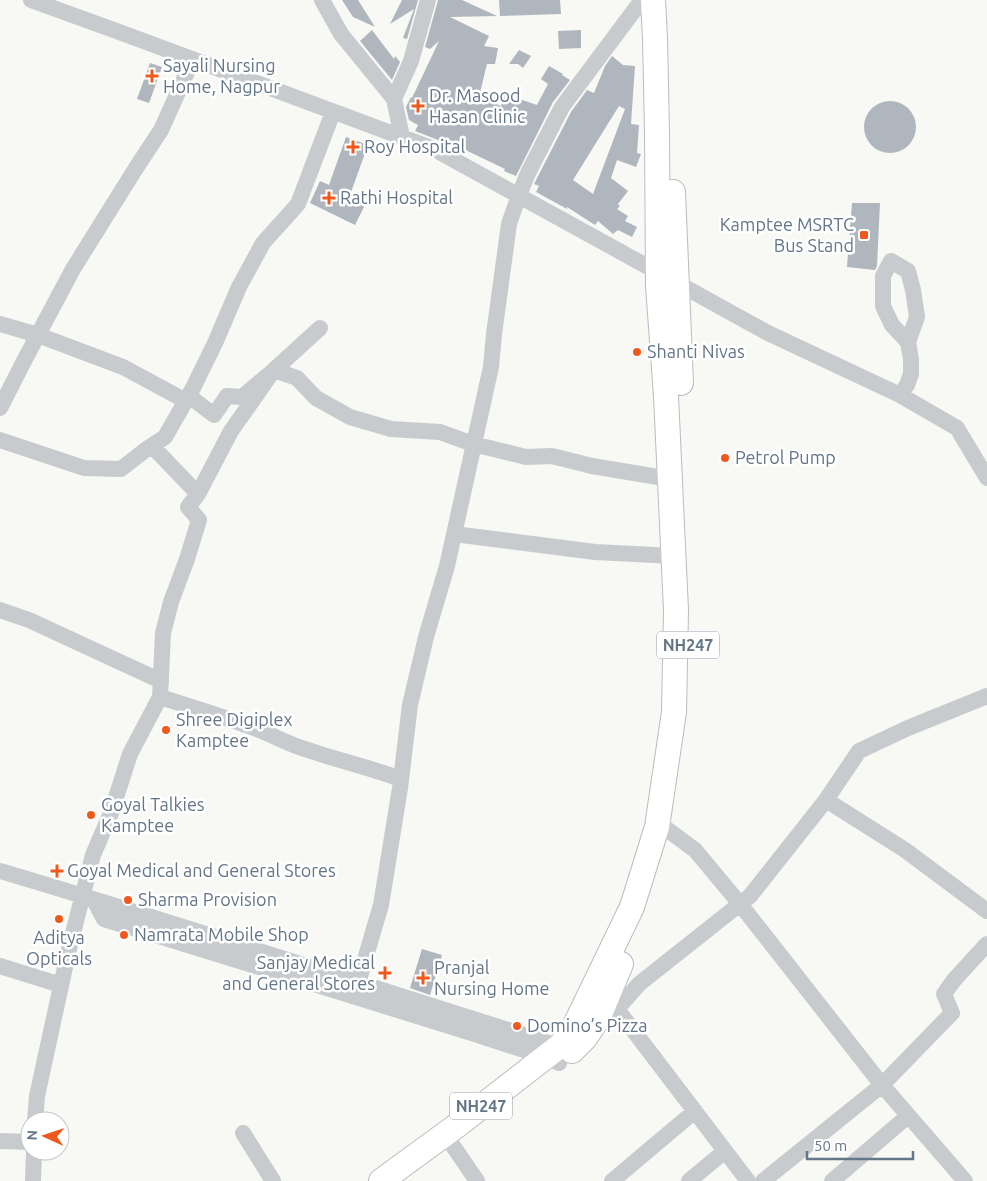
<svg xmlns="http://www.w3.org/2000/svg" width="987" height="1181" viewBox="0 0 987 1181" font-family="Ubuntu,sans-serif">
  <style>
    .building { fill: #afb6bd; fill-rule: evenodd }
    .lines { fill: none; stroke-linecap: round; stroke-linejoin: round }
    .highway-casing { stroke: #b9bdc0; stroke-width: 26 }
    .minor { stroke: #c7cbce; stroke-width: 16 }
    .highway { stroke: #fff; stroke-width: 24 }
    .poi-dot { fill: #f0591c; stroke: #fff; stroke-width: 2 }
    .labels { text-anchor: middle; stroke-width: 5; stroke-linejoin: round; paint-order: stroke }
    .shield { fill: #fff; stroke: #929fac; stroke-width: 1 }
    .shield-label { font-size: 16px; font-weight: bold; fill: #647688 }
    .poi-label { font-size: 18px; fill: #647688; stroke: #fff; text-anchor: start }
  </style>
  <rect width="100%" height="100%" fill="#f8f8f4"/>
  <path class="building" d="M342,0H358L375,27L353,17Z
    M402,0H418L407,39L403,38L414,9L390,24Z
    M438,0H462L497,16L450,17L489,36L484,46L498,48L495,64H487L479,97L501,106L505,94L537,105L548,84L541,79L549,66L563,74L562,75L570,80L553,102L516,176L504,171L505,169L457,146L455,149L438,140L415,131L418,125L409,120L406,107L411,97L412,98L439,41L430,49L425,47Z
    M499,0H560L561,14L500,16Z
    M372,30L394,59L395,56L400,62L392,80L360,41Z
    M581,30V48L559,49L558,31Z
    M519,50L531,56L523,68L518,64H509Z
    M612,56L623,65L635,66L631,124L639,125L637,153L641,154L636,167L617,160L611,178L628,191L618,204L620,206L617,209L628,216L625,221L637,227L632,237L618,230L613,234L598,221L595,225L567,207V209L536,192L539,186L534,184L571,112L587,90L594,93L605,66ZM619,106L625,109L593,194L573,180Z
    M150,63L162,67L149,103L137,99Z
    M864 127a26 26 0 1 1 52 0a26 26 0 1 1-52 0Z
    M346,137L368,145L350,195L366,203L355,225L310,203L320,181L329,185Z
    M852,203H880L877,266L875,270L847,267Z
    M422,949L442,955L430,995L410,988Z"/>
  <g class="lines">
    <defs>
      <path id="highway" d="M673,192L681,383
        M572,1051L585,1038L598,1019L621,964
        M381,1181L459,1124L561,1045L575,1025L632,907L657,827L674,712L676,610L666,396L658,286L657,132L655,38L653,0"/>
    </defs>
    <use href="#highway" class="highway-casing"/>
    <path class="minor" d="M31,0L122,33L434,149L768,333L900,395L957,428L987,478
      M322,0L341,34L394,99L402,137
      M394,99L411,61L428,0
      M0,324L38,335L123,367L186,401
      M900,395L907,385L911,374V359L908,342L917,317L913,290L908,271L891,261L883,276V306L892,325L908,342
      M189,396L214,415L227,396L242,397L274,370L297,378L316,398L350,417L391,429L440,432L473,444L526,457L552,456L592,466L670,479
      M0,408L24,361L73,269L136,168L161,130L193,59
      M0,440L84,468L121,469L144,451L165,437L193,388L215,343L239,287L263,243L298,204L333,112
      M198,494L231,431L274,370L320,328
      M454,534L595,552L674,556
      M0,610L29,620L161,681
      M160,697C192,707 225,717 257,729C272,735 285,742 299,747C333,759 368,767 401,779
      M826,800L905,850L987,911
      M657,827L668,830L695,850L740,904L882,1085L965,1181
      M0,871C182,925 362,984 543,1041L567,1050
      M94,900L104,919L475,1034L545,1057L559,1063
      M0,966L61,985
      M358,983L381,905L400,788L410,705L426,637L447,566L491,367L494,334L509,224L519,195L528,173L562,107L642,0
      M617,1009L748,1181
      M595,1020L617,1009L639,984L750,896L826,800L859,751L908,728L987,696
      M35,1121L37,1096L69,949L93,855L111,813L130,754L160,697L163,633L171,602L187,559L199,520L188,507L198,494L152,446
      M243,1133L273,1181
      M0,1141L30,1142
      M451,1143L477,1181
      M33,1181L34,1151
      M612,1181L695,1111
      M689,1181L725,1151
      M763,1181L882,1085L952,1013L944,994L954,980L987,944
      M832,1181L908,1116"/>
    <use href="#highway" class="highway"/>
  </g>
  <g class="poi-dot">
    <path d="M149.5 68.5h5v5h5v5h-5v5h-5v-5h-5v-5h5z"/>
    <path d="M415.5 98.5h5v5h5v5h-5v5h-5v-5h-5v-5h5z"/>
    <path d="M350.5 139.5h5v5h5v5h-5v5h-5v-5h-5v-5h5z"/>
    <path d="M326.5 190.5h5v5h5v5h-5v5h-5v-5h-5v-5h5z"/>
    <rect x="859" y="230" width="10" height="10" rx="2.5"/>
    <circle cx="637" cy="352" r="5"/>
    <circle cx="725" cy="458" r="5"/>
    <circle cx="166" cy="730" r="5"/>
    <circle cx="91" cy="815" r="5"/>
    <path d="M54.5 863.5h5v5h5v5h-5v5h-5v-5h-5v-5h5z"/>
    <circle cx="128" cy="900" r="5"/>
    <circle cx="59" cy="919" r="5"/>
    <circle cx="124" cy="935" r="5"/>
    <path d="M382.5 965.5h5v5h5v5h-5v5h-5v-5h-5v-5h5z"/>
    <path d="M420.5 970.5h5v5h5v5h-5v5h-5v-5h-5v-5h5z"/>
    <circle cx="517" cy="1026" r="5"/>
  </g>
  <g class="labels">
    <g class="shield">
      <rect x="657" y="631.5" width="62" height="27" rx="4"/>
      <rect x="450" y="1092.5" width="62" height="27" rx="4"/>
    </g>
    <g class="shield-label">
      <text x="688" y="651">NH247</text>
      <text x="481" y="1112">NH247</text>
    </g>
    <g class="poi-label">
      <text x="163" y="72">Sayali Nursing<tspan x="163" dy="21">Home, Nagpur</tspan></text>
      <text x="429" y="102">Dr. Masood<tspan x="429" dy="21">Hasan Clinic</tspan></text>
      <text x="364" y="153">Roy Hospital</text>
      <text x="340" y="204">Rathi Hospital</text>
      <text x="854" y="231" text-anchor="end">Kamptee MSRTC<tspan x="854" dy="21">Bus Stand</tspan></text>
      <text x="647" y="358">Shanti Nivas</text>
      <text x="735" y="464">Petrol Pump</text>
      <text x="176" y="726">Shree Digiplex<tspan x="176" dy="21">Kamptee</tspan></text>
      <text x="101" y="811">Goyal Talkies<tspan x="101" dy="21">Kamptee</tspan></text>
      <text x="67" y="877">Goyal Medical and General Stores</text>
      <text x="138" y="906">Sharma Provision</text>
      <text x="134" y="941">Namrata Mobile Shop</text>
      <text x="59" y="944" text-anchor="middle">Aditya<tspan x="59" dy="21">Opticals</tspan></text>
      <text x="375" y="969" text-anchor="end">Sanjay Medical<tspan x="375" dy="21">and General Stores</tspan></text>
      <text x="434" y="974">Pranjal<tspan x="434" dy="21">Nursing Home</tspan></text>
      <text x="527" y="1032">Domino’s Pizza</text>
    </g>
  </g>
  <g transform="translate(45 1136) rotate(273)"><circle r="24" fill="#ffffff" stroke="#c1c8cf"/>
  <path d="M0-4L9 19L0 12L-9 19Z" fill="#f0591c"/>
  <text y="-8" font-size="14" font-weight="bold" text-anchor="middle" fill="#647688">N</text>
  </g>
  <path d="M807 1151v8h106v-8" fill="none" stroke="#647688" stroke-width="2.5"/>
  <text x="814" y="1151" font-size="15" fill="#647688" stroke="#ffffff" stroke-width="4" paint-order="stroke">50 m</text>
</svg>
